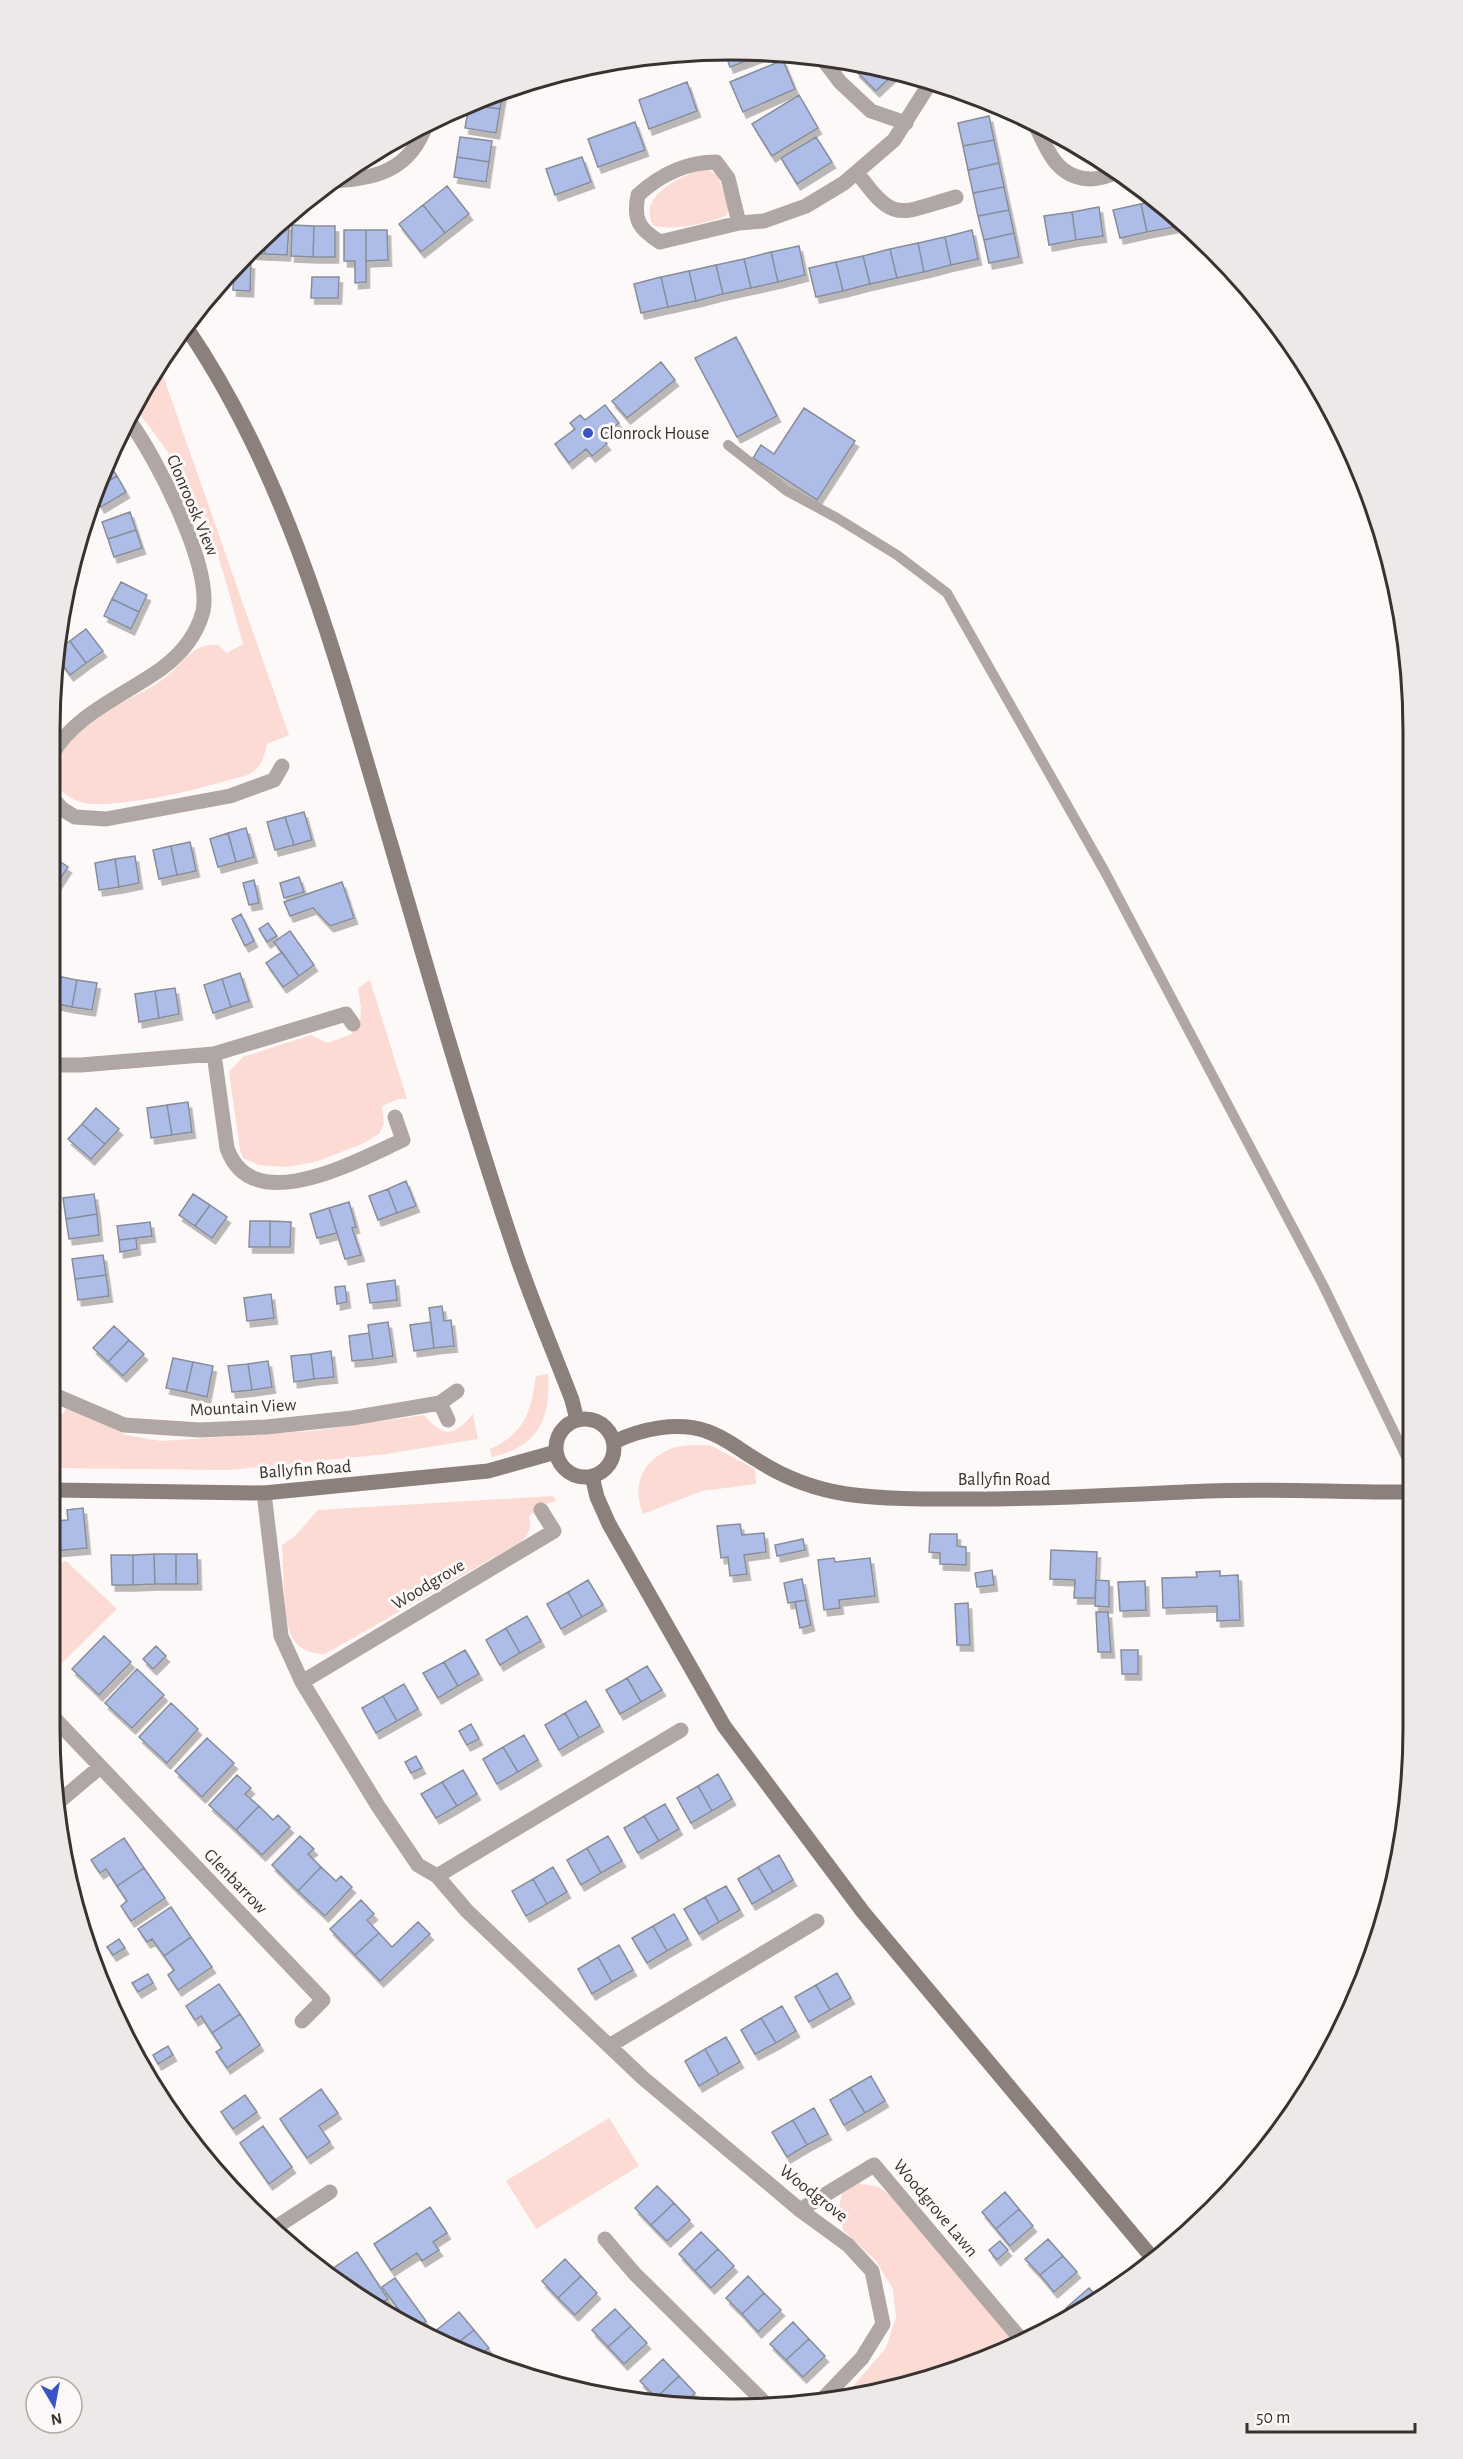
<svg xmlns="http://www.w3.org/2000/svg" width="1463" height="2459" viewBox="0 0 1463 2459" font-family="'Alegreya Sans',sans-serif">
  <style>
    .green { fill: #fbdbd4 }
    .building { fill: #aebde8; stroke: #878d9b; stroke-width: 1.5; filter: url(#shadow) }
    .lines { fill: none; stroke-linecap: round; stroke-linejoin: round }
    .lane { stroke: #b0a7a5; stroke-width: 10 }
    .street { stroke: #b0a7a5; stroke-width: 15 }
    .secondary { stroke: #8c807d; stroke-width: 15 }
    .poi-dot { fill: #3a54c6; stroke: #fdf9f8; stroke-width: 2 }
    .labels { text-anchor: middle; stroke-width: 6; stroke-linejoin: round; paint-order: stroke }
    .poi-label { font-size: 18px; fill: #3a3230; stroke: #fdf9f8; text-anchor: start }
    .street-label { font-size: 18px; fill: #3a3230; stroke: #fdf9f8 }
    .rim { fill: none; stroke: #3a3230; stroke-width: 3 }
  </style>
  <defs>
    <filter id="shadow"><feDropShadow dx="3.5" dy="6" stdDeviation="0" flood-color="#0004"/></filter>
  </defs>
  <rect width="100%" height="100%" fill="#fdf9f8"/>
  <path class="green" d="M707,169L717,175L729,206L727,215C712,223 669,232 653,225C636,196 684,173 707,169Z
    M159,364L289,735L267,744C265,755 262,765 253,772C248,776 239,777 232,779C192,791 149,801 106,804C97,805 84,804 75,800C17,772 96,716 123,702C137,694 154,687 166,677C185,662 192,643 218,645L227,653L243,644C229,594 217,541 193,494C178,464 157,436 136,410Z
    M370,980L407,1099H399L382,1106L384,1124L379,1134L362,1144L315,1162L287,1167L259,1165L243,1158L240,1150L229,1072L243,1057L311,1035L327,1043L350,1035L360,1026L361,1007L358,988Z
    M548,1374C551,1419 538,1447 492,1457L490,1449C525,1433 531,1412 536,1376Z
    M69,1407L126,1435L161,1441L312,1431L424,1415C444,1438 453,1437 473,1414L478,1439L386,1454L229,1470L54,1468V1412L64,1414L65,1409Z
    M710,1445L755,1469L756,1484L702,1491L643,1514C631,1485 643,1459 673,1448C684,1444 699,1446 710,1445Z
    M553,1496L556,1501L545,1504L529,1516C532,1528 529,1534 521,1542L325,1654C313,1654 299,1650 293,1639C282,1621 284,1568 282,1545L295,1536L318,1510Z
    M66,1561L117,1609L55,1670L54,1564Z
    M609,2118L639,2166L536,2229L506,2181Z
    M857,2183L879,2187L893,2198L1018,2345L950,2373L843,2398L886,2348L896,2317L893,2289L876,2261L843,2230L839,2206L842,2194Z"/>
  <path class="building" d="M724,50L759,52L760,56L730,67Z
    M783,60L795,89L743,112L730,82Z
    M865,63L896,72L876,91L856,71Z
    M687,82L697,111L649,129L639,100Z
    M503,92L500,109L469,105L471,101Z
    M799,95L818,128L772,156L752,124Z
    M469,105L500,109L496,133L465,128Z
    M989,116L994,140L963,146L958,123Z
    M635,122L645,150L598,167L588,139Z
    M460,137L492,141L489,162L457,157Z
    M816,137L832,162L797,184L781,158Z
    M994,140L999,163L968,170L963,146Z
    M457,157L489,162L486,182L454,177Z
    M582,157L591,182L555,195L546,169Z
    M999,163L1004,187L973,193L968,170Z
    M447,186L469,214L445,233L423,205Z
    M1004,187L1009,210L978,216L973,193Z
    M1152,201L1172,219L1174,227L1147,232L1141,204Z
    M1141,204L1147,232L1120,238L1113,210Z
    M423,205L445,233L421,252L399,224Z
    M1099,207L1103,236L1076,240L1072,212Z
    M1009,210L1014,233L984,240L978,216Z
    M1072,212L1076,240L1049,245L1044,216Z
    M281,224H289L287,255L265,254L266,235Z
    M292,225L314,226L313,257L291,256Z
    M314,226H335V257H313Z
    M344,230H366V282L355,283V261H344Z
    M366,230H387L388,260L366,261Z
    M972,230L978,259L951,265L945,237Z
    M1014,233L1019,257L989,263L984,240Z
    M266,235L265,254L246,253L250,249Z
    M945,237L951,265L924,272L918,243Z
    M918,243L924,272L897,278L890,249Z
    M799,246L805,275L778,282L771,252Z
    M890,249L897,278L870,284L863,256Z
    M771,252L778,282L751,288L744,259Z
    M863,256L870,284L843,291L836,262Z
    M744,259L751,288L723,294L716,265Z
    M239,262L251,263L250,291L233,290L234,268Z
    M836,262L843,291L816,297L809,268Z
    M716,265L723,294L696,301L689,271Z
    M689,271L696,301L668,307L661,277Z
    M312,277H339L338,298H311Z
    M661,277L668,307L641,313L634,284Z
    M736,337L777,416L737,437L695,358Z
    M661,362L675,380L627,418L612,401Z
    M605,405L619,423L601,437L607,444L592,456L586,449L569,463L555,444L575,429L570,423L580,415L585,420Z
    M804,408L855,441L817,500L753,458L761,445L774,454Z
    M109,464L117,476L98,487Z
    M117,476L126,492L101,507L94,495L98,487Z
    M130,512L136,530L108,539L102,522Z
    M136,530L142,548L114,557L108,539Z
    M121,582L147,595L139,612L112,599Z
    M112,599L139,612L131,629L104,616Z
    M86,629L103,651L86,663L70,641Z
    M70,641L86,663L70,675L57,657L58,649Z
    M304,812L312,840L294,845L285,817Z
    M285,817L294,845L275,850L267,822Z
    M246,828L254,857L236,862L228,833Z
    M228,833L236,862L218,867L210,839Z
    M190,842L196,871L177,875L171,846Z
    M171,846L177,875L159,879L153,850Z
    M52,856L68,867L53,890L52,889Z
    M135,856L139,883L119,887L115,859Z
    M115,859L119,887L99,890L95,863Z
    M299,877L304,892L284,898L280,883Z
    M254,880L259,903L249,905L243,883Z
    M342,882L354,918L330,926L313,908L290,916L284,902Z
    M241,914L254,941L245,946L232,919Z
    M268,923L277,936L267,942L259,929Z
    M290,931L314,965L299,976L274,942Z
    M282,952L299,976L283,987L266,963Z
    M240,973L249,1001L231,1007L222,979Z
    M57,976L77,980L72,1007L52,1003Z
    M222,979L231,1007L213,1013L204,985Z
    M77,980L97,983L92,1010L72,1007Z
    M175,988L179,1014L159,1018L155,991Z
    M155,991L159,1018L139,1022L135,994Z
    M188,1102L192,1132L172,1135L167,1105Z
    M167,1105L172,1135L151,1138L147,1108Z
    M96,1108L119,1129L105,1144L82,1124Z
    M82,1124L105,1144L91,1159L68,1139Z
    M406,1181L416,1206L397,1213L388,1189Z
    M388,1189L397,1213L378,1220L369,1196Z
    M94,1194L97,1214L66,1219L63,1198Z
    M193,1194L210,1205L195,1226L179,1215Z
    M349,1202L356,1227L352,1228L361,1255L345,1259L329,1208Z
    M210,1205L227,1217L212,1238L195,1226Z
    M329,1208L337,1233L317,1238L310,1214Z
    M97,1214L99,1235L69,1239L66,1219Z
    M250,1221H270V1247H249Z
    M270,1221L291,1222L290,1247H270Z
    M150,1222L152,1236L119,1240L117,1226Z
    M136,1238L137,1249L120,1252L119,1240Z
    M103,1255L106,1275L75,1279L72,1259Z
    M106,1275L109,1296L78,1300L75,1279Z
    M395,1280L397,1300L370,1303L367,1284Z
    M345,1286L347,1302L337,1304L335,1287Z
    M271,1294L274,1318L247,1321L244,1298Z
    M442,1306L444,1321L451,1320L454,1346L434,1348L429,1308Z
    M388,1322L393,1356L373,1359L368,1325Z
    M431,1322L434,1348L414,1351L410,1325Z
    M114,1326L129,1340L108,1362L93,1348Z
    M369,1333L373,1359L352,1361L349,1336Z
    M129,1340L144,1354L123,1376L108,1362Z
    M331,1351L334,1377L314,1379L311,1354Z
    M311,1354L314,1379L294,1382L291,1356Z
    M173,1358L193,1362L186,1392L166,1388Z
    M268,1361L272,1387L252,1390L248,1364Z
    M193,1362L213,1366L207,1397L186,1392Z
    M248,1364L252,1390L232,1392L228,1366Z
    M83,1508L87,1548L54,1551V1521L68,1520L67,1510Z
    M740,1524L742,1535L764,1533L766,1552L744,1555L747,1574L730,1576L728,1557L721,1558L717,1526Z
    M930,1534H957V1546L966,1547V1565L940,1564V1553L929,1552Z
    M803,1539L805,1550L777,1556L775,1545Z
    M1051,1550L1097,1552L1095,1598H1074L1075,1580L1050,1579Z
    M154,1554H176V1584H155Z
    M154,1554L155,1584L133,1585V1555Z
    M176,1554H197L198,1584H176Z
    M111,1555H133V1585H112Z
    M834,1558L835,1562L870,1558L875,1596L839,1600L840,1608L824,1610L818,1560Z
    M992,1570L994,1585L977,1587L975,1573Z
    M1220,1571V1576L1238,1575L1240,1620L1217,1621V1606L1163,1608L1162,1578L1197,1577L1196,1572Z
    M802,1579L806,1600L788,1603L784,1583Z
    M588,1580L603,1605L582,1617L568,1592Z
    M1096,1580L1109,1581V1607L1095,1606Z
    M1145,1581L1146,1610L1120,1611L1118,1582Z
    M568,1592L582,1617L561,1629L547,1604Z
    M806,1600L811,1625L800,1628L795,1602Z
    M968,1603L970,1645H957L955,1604Z
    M1096,1612H1108L1111,1652H1098Z
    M527,1616L541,1641L520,1653L506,1628Z
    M506,1628L520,1653L500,1665L486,1640Z
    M104,1636L131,1662L99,1695L72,1669Z
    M156,1646L166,1656L153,1669L143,1659Z
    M465,1650L479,1674L458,1686L444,1662Z
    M1121,1650H1138V1674H1122Z
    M444,1662L458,1686L438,1698L423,1673Z
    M647,1666L662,1690L641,1702L627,1678Z
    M137,1669L164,1695L132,1728L105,1703Z
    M627,1678L641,1702L620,1714L606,1690Z
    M404,1684L418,1709L397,1721L383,1696Z
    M383,1696L397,1721L376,1733L362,1708Z
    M586,1701L600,1726L579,1738L565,1713Z
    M171,1703L198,1729L167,1763L139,1737Z
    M565,1713L579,1738L559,1750L545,1725Z
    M471,1724L479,1739L467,1745L459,1731Z
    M524,1735L538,1760L518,1772L503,1747Z
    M207,1738L234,1763L202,1797L175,1771Z
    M503,1747L518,1772L497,1784L483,1759Z
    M416,1756L422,1768L411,1773L405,1762Z
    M463,1770L477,1794L457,1806L442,1782Z
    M718,1774L732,1799L712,1811L698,1786Z
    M237,1775L251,1788L245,1794L259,1806L236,1830L209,1805Z
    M442,1782L457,1806L436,1818L421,1794Z
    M698,1786L712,1811L691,1823L677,1798Z
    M665,1804L679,1829L659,1841L644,1816Z
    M259,1806L273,1820L278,1815L290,1827L262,1855L236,1830Z
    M644,1816L659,1841L638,1853L624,1828Z
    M300,1836L314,1849L308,1854L321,1867L298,1891L272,1865Z
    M608,1836L622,1861L601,1873L587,1848Z
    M124,1838L144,1868L117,1886L106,1869L100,1873L91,1860Z
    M587,1848L601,1873L581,1885L567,1860Z
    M779,1855L793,1880L773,1892L758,1867Z
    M321,1867L336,1881L341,1876L352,1887L325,1916L298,1891Z
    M553,1867L567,1892L547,1904L533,1879Z
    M758,1867L773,1892L752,1904L738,1879Z
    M144,1868L165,1898L131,1921L121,1906L127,1901L117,1886Z
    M533,1879L547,1904L526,1916L512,1891Z
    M726,1886L740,1910L719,1922L705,1897Z
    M705,1897L719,1922L699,1934L684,1909Z
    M361,1900L374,1914L367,1920L379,1933L355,1955L330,1929Z
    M171,1907L191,1937L164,1956L152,1939L147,1942L138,1929Z
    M674,1914L688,1939L667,1951L653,1926Z
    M418,1922L430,1934L380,1981L355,1955L379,1933L392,1947Z
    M653,1926L667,1951L647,1963L632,1938Z
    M191,1937L212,1967L178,1990L168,1975L174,1970L164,1956Z
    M119,1939L125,1948L113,1955L107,1947Z
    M619,1945L633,1970L612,1982L598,1957Z
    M598,1957L612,1982L592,1994L578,1969Z
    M837,1973L851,1998L830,2010L816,1985Z
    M148,1974L153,1983L138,1992L132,1983Z
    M219,1984L240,2014L212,2033L201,2016L195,2020L186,2006Z
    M816,1985L830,2010L809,2022L795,1997Z
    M782,2006L796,2031L776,2043L761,2018Z
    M240,2014L260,2045L227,2068L216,2052L222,2048L212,2033Z
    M761,2018L776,2043L755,2054L741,2030Z
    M121,2024L138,2052L135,2054L120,2029L119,2026Z
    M726,2037L740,2062L719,2074L705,2049Z
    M168,2046L173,2055L158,2064L153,2055Z
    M705,2049L719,2074L699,2086L685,2061Z
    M871,2076L885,2101L865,2113L850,2088Z
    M850,2088L865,2113L844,2125L830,2100Z
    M321,2089L338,2113L319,2126L330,2142L307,2158L280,2119Z
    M245,2095L257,2112L233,2129L221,2112Z
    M814,2108L828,2134L807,2145L793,2120Z
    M793,2120L807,2145L787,2157L772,2132Z
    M263,2126L292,2167L269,2184L240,2143Z
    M218,2162L247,2203L245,2205L211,2167Z
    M657,2186L674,2203L651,2225L635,2208Z
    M1005,2192L1019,2209L996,2229L982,2212Z
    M674,2203L690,2220L667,2241L651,2225Z
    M430,2207L447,2233L433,2242L439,2250L422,2261L417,2253L391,2270L374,2244Z
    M1019,2209L1033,2226L1010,2246L996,2229Z
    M701,2232L718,2249L695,2271L679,2254Z
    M1048,2239L1063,2256L1040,2275L1025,2259Z
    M1000,2241L1008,2250L997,2260L989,2250Z
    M718,2249L734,2266L711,2288L695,2271Z
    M357,2252L388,2299L377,2306L346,2289L332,2269Z
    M1063,2256L1077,2272L1054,2292L1040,2275Z
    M565,2259L581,2276L558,2298L542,2281Z
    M581,2276L597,2293L575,2315L558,2298Z
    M748,2276L764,2293L742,2314L726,2298Z
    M395,2278L426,2321L418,2327L392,2314L399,2310L382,2287Z
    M1089,2288L1098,2299L1072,2315L1066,2308Z
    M764,2293L781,2310L758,2332L742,2314Z
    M615,2309L631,2326L608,2347L592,2330Z
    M459,2312L474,2330L455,2345L439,2337L434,2332Z
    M793,2322L809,2339L786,2360L770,2344Z
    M631,2326L647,2343L624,2364L608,2347Z
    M474,2330L489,2348L478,2356L455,2345Z
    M809,2339L825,2356L803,2377L786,2360Z
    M663,2359L679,2376L656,2398L640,2381Z
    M679,2376L695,2393L683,2405L661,2403L656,2398Z"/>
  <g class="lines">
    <path class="lane" d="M728,445L787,491L837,518L897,555L947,593L1105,872L1323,1285L1412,1469"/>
    <path class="street" d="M822,58L840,82L871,111L906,123
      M1035,124C1047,150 1057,179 1092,179C1101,179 1111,174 1120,172
      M857,172C895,225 899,213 956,197
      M333,181C376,179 410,170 426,125
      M739,223L728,178L716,162C686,162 660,175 638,195C633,220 639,229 660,242L739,223L764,221L806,206L844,183L894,140L930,83
      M51,756C75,714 123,696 161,669C180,655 197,635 203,611C212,566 157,459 130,422
      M51,796L62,809L75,817L106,819L230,796L274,780L282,766
      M214,1054L227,1148C252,1220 358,1160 403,1140L395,1117
      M52,1065H81L214,1054L346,1014L353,1024
      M54,1395L124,1425L200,1430L266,1427L352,1418L440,1403L457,1391
      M440,1403L448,1420
      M264,1493L281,1636L302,1682L378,1806L418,1865L437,1876L467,1911L643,2078L800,2210L848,2245L872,2271L883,2324L862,2358L818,2404
      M302,1682L554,1531L541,1510
      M55,1719L323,2000L302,2021
      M55,1805L100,1767
      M437,1876L681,1730
      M609,2046L817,1921
      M800,2210L874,2165L1024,2343
      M273,2229L330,2192
      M605,2239L634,2273L769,2407"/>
    <path class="secondary" d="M186,327C292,482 339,670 392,848C430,979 468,1110 511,1239C528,1293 552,1347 572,1400L577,1420
      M556 1448a29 29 0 1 1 58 0a29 29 0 1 1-58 0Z
      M614,1442C640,1429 678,1421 706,1431C725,1437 740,1450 757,1460C783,1477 815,1489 846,1494C889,1500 933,1499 977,1499C1054,1499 1131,1494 1208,1491C1276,1488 1344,1493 1412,1492
      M592,1476L597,1497L609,1524L724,1726L863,1912L1155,2261
      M54,1490L264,1493L488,1471L556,1452"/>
  </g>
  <circle class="poi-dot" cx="588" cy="433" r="6"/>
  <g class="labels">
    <g class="poi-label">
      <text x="600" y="439">Clonrock House</text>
    </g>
    <g class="street-label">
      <text transform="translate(193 505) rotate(67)" y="6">Clonroosk View</text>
      <text transform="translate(243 1407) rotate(-3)" y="6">Mountain View</text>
      <text transform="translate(305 1469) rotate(-4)" y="6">Ballyfin Road</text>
      <text x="1004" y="1485">Ballyfin Road</text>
      <text transform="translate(428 1584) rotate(-31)" y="6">Woodgrove</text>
      <text transform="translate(236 1881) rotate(46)" y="6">Glenbarrow</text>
      <text transform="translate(814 2193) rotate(38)" y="6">Woodgrove</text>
      <text transform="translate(936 2208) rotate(50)" y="6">Woodgrove Lawn</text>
    </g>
  </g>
  <path d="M0 0H1463V2459H0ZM731 60H732A671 671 0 0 1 1403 731V1728A671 671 0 0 1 732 2399H731A671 671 0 0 1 60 1728V731A671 671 0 0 1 731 60Z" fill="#ede9e8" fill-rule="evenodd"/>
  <path class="rim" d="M731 60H732A671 671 0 0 1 1403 731V1728A671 671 0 0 1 732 2399H731A671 671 0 0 1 60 1728V731A671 671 0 0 1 731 60Z"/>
  <g transform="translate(54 2405) rotate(170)"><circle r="28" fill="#fdf9f8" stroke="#afa9a8" stroke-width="1.5"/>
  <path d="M0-4.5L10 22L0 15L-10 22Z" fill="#3a54c6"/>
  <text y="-9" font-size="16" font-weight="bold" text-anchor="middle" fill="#3a3230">N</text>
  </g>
  <path d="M1247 2423v9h168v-9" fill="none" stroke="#3a3230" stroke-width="3"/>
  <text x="1256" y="2423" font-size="18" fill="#3a3230" stroke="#fdf9f8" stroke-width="4.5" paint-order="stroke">50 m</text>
</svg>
